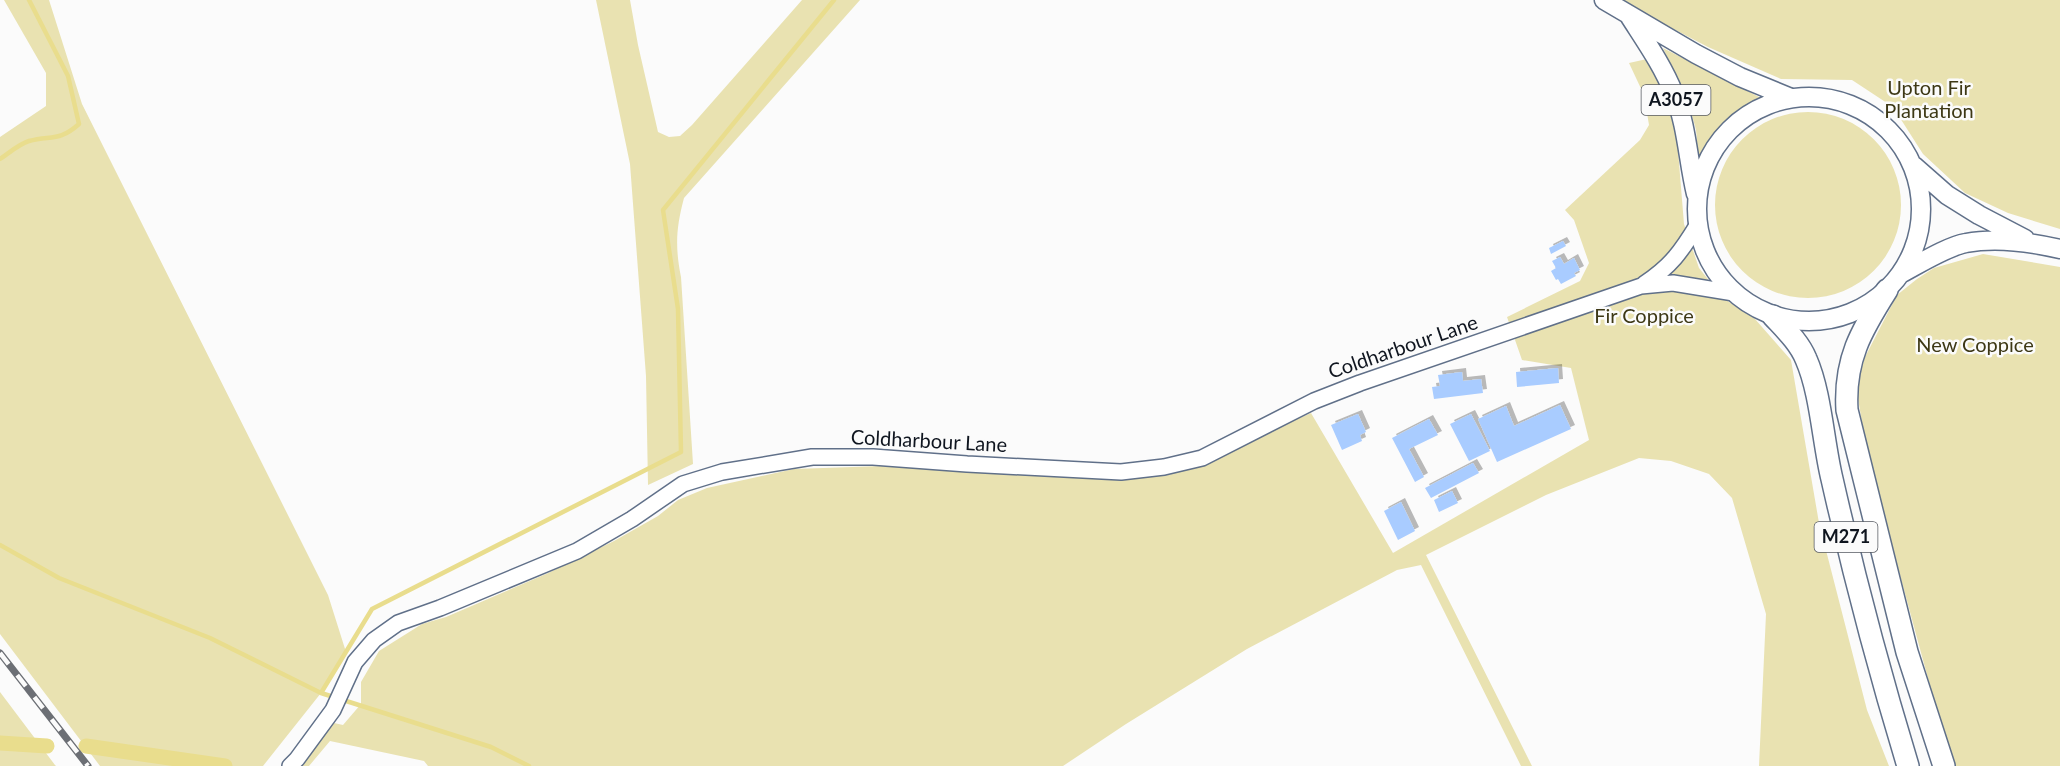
<svg xmlns="http://www.w3.org/2000/svg" width="2060" height="766" viewBox="0 0 2060 766" font-family="Lato,sans-serif">
  <style>
    .green { fill: #e9e2b1 }
    .lines { fill: none; stroke-linecap: round; stroke-linejoin: round }
    .stream { stroke: #e9dd8d; stroke-width: 4.5 }
    .canal { stroke: #e9dd8d; stroke-width: 15 }
    .building { fill: #a9ccff; filter: url(#shadow) }
    .minor-casing { stroke: #607089; stroke-width: 18 }
    .major-casing { stroke: #607089; stroke-width: 21 }
    .highway-casing { stroke: #607089; stroke-width: 24 }
    .minor { stroke: #fff; stroke-width: 15 }
    .major { stroke: #fff; stroke-width: 18 }
    .highway { stroke: #fff; stroke-width: 21 }
    .rail-casing { stroke: #6c6f75; stroke-width: 7 }
    .rail { stroke: #fbfbfb; stroke-width: 4.5; stroke-dasharray: 14; stroke-linecap: butt }
    .labels { text-anchor: middle; stroke-width: 5; stroke-linejoin: round; paint-order: stroke }
    .shield { fill: #fbfbfb; stroke: #565a61; stroke-width: 1.5 }
    .shield-label { font-size: 18px; font-weight: bold; fill: #0f151f }
    .park-label { font-size: 20px; fill: #3d3815; stroke: #fbfbfb }
    .street-label { font-size: 20px; fill: #0f151f; stroke: #fbfbfb }
  </style>
  <defs>
    <filter id="shadow"><feDropShadow dx="4" dy="-4" stdDeviation="0" flood-color="#0004"/></filter>
  </defs>
  <rect width="100%" height="100%" fill="#fbfbfb"/>
  <path class="green" d="M4,0H49L82,104L328,595L346,652L321,693L263,766H100L0,634V137L46,106V73Z
    M596,0H630L638,45L658,132L669,137L680,136L692,125L802,0H860L684,198C676,228 675,247 681,277L693,464L648,485L646,376L630,164Z
    M1618,0H2060V229L2008,213L1965,193L1923,154L1893,107L1852,80L1781,79L1708,47Z
    M1663,48L1765,100C1733,115 1718,129 1700,158C1696,148 1698,137 1695,126C1688,99 1675,74 1663,48Z
    M1647,59L1667,97L1676,126L1684,224L1699,268L1723,298L1755,319L1791,360L1819,523L1867,710L1889,766H1759L1766,614L1732,498L1709,474L1671,461L1639,458L1546,495L1426,555L1532,766H1521L1421,565L1397,570L1247,649L1126,724L1063,766H428L424,761L330,741L309,766H301L334,723L343,725L361,704V682L379,651L422,624L446,617L546,574L614,541L658,516L678,500L707,488L794,469L882,466L1118,478L1169,475L1311,413L1393,553L1589,440L1571,368L1522,360L1507,317L1580,281L1589,263L1574,220L1565,210L1640,140L1649,125L1644,95L1629,63Z
    M1715 205a93 93 0 1 1 186 0a93 93 0 1 1-186 0Z
    M1983,254L2060,267V766H1955L1936,708L1867,453L1856,386L1865,357L1897,295L1917,279L1934,268Z
    M0,692L55,765L56,766H0Z"/>
  <g class="lines">
    <path class="stream" d="M0,159C9,153 19,144 29,141C51,135 59,142 79,124L68,76L29,0
      M0,545L59,578L210,638L321,693
      M81,746H86
      M529,766L491,747L321,693L372,609L681,452L678,309L663,210L834,0"/>
    <path class="canal" d="M0,743L47,746
      M86,746L225,766"/>
  </g>
  <path class="building" d="M1563,241L1566,246L1551,254L1549,248Z
    M1560,257L1564,264L1574,258L1580,270L1574,273L1576,276L1561,284L1558,279L1556,280L1551,271L1556,268L1552,261Z
    M1558,368L1559,383L1517,387L1516,372Z
    M1462,372L1463,381L1481,379L1483,393L1434,399L1432,387L1440,386L1438,375Z
    M1560,405L1571,429L1497,462L1478,419L1506,406L1514,426Z
    M1358,414L1366,432L1360,435L1362,441L1342,450L1331,425Z
    M1471,414L1490,451L1469,461L1450,424Z
    M1429,419L1438,435L1409,449L1424,477L1415,482L1392,438Z
    M1473,463L1479,473L1431,498L1425,488Z
    M1452,491L1458,503L1439,512L1434,500Z
    M1401,502L1415,531L1398,540L1384,511Z"/>
  <g class="lines">
    <defs>
      <path id="minor" d="M1644,284C1671,266 1681,252 1698,224
        M290,766L297,759L333,710L355,662L374,640L398,623L440,608L577,551L632,519L683,484L722,472L812,457H873L967,464L1121,472L1164,467L1202,458L1314,401L1360,383L1641,286L1673,283L1734,293"/>
      <path id="major" d="M1604,0L1696,54L1740,77L1791,98
        M1630,17C1646,42 1663,66 1674,94C1687,125 1688,161 1696,194
        M1697 209a112 112 0 1 1 224 0a112 112 0 1 1-224 0Z
        M1914,166L1947,195L1979,215L2025,239
        M1902,273C1919,264 1948,246 1966,243C1997,237 2030,242 2060,249"/>
      <path id="highway" d="M1887,290C1861,331 1844,360 1847,410L1907,652L1944,766
        M1773,316C1785,329 1799,342 1806,359C1821,393 1823,442 1832,479C1854,576 1879,671 1908,766"/>
    </defs>
    <use href="#minor" class="minor-casing"/>
    <use href="#major" class="major-casing"/>
    <use href="#highway" class="highway-casing"/>
    <use href="#minor" class="minor"/>
    <use href="#major" class="major"/>
    <use href="#highway" class="highway"/>
    <defs>
      <path id="rail" d="M0,653L88,766"/>
    </defs>
    <use href="#rail" class="rail-casing"/>
    <use href="#rail" class="rail"/>
  </g>
  <g class="labels">
    <g class="shield">
      <rect x="1641.5" y="85" width="69" height="30" rx="4.5"/>
      <rect x="1814.5" y="522" width="63" height="30" rx="4.5"/>
    </g>
    <g class="shield-label">
      <text x="1676" y="106">A3057</text>
      <text x="1846" y="543">M271</text>
    </g>
    <g class="park-label">
      <text x="1929" y="95">Upton Fir<tspan x="1929" dy="23">Plantation</tspan></text>
      <text x="1644" y="323">Fir Coppice</text>
      <text x="1975" y="352">New Coppice</text>
    </g>
    <g class="street-label">
      <text transform="translate(1403 347) rotate(-19)" y="7">Coldharbour Lane</text>
      <text transform="translate(929 441) rotate(3)" y="7">Coldharbour Lane</text>
    </g>
  </g>
</svg>
